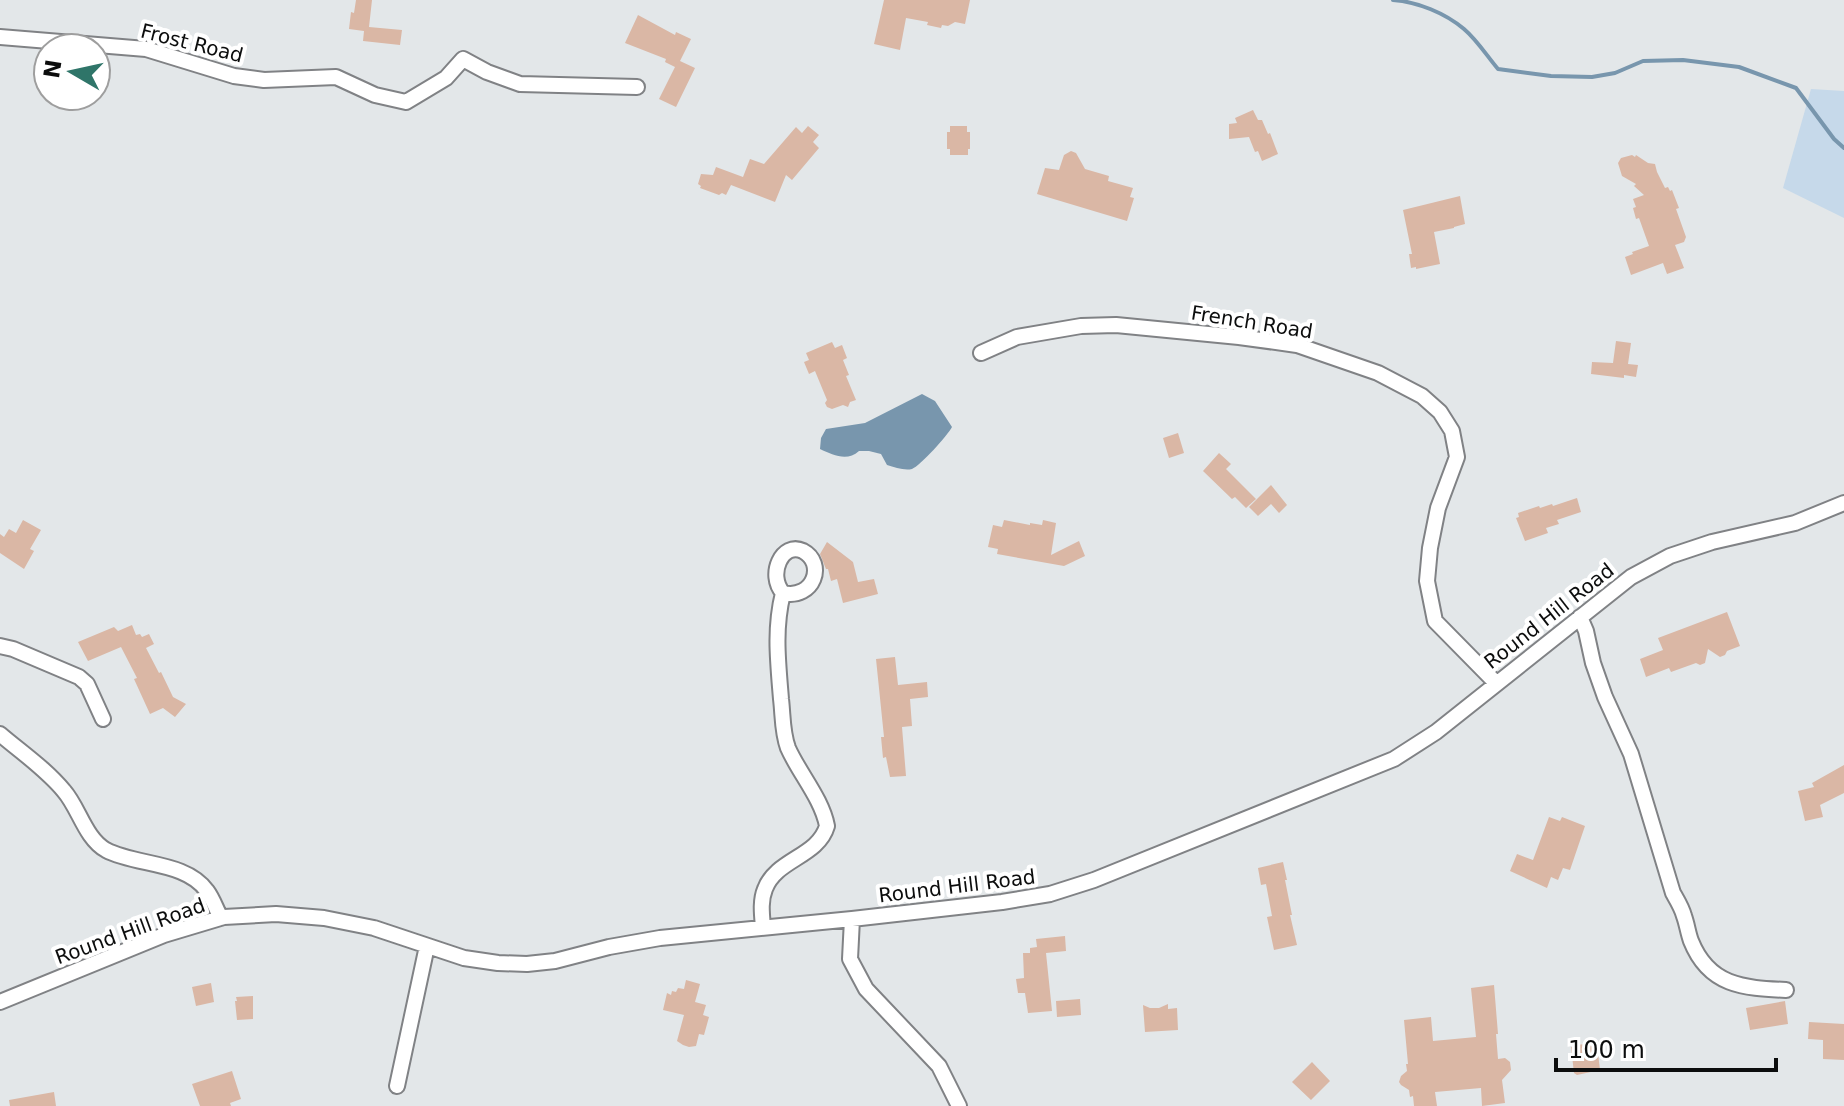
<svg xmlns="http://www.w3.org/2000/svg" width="1844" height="1106" viewBox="0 0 1844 1106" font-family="'DejaVu Sans',sans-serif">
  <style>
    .green { fill: #c6d9ea }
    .water { fill: #7896ad }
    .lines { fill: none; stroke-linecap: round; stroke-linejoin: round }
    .stream { stroke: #7896ad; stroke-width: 4 }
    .building { fill: #dab7a5 }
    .minor-casing { stroke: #808285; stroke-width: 18 }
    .minor { stroke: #fff; stroke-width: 14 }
    .labels { text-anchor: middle; stroke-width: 8; stroke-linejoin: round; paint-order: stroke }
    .street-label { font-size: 20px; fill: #0c0d0d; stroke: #fff }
  </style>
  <rect width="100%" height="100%" fill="#e3e7e9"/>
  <path class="green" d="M1811,89L1844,91V218L1783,188Z"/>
  <path class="water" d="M922,394L935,401L952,427C948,435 920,466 912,469C904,471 895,467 887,465L881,454L869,451H859C847,462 833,455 820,449L821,438L826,429L865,423Z"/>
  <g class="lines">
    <path class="stream" d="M1393,0C1418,2 1445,13 1464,29C1477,40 1487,56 1498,69L1551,76L1592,77L1615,73L1643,61L1683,60L1739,67L1796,88L1834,139L1844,148"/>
  </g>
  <path class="building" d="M356,0H372L369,27L402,30L400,45L363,41L364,31L349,29L351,12L354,13Z
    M884,0H970L965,24L955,22L948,26L942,25L941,28L927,25L928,22L906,18L900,50L874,44Z
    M638,15L675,35L676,32L691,39L680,61L695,68L676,107L659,99L675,67L665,62L666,59L625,43Z
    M1253,110L1258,120H1262L1268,134L1270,133L1278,154L1262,161L1258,151L1255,152L1249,137L1229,139V124L1237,123L1235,118Z
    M808,126L819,135L813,142L819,148L792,180L786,175L775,202L731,185L726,195L722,193L719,195L700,188L701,186L698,184L701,174L713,175L716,167L743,177L750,159L764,164L796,127L802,133Z
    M950,126H967V132H970V149H968V155H950V149H947V132H950Z
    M1071,151L1076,153L1085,169L1109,176L1108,181L1133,188L1130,197L1134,198L1127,221L1037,194L1045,168L1059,170L1064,155Z
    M1632,155L1635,157L1636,155L1648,163L1655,164L1657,172L1665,188L1668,187L1670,191L1672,190L1679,208L1676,209L1686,237L1684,242L1675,245L1684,268L1667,274L1663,263L1631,275L1625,257L1633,254L1632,252L1649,246L1639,218L1636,219L1633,208L1636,207L1633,199L1644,195L1634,186L1636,184L1622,176L1618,163L1621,158Z
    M1460,196L1465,224L1454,227V228L1434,232L1440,264L1416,269V267L1411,268L1409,254H1412L1403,210Z
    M1616,341L1631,343L1628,364L1638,365L1636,377L1624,375V378L1591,374L1592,362L1613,363Z
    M832,342L835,348L842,345L847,358L843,360L849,375L846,376L856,400L850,402L848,407L843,405L832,409L827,407L825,403L827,400L815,371L809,374L804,362L809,360L806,353Z
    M1178,433L1184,453L1169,458L1163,438Z
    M1219,453L1231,464L1226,469L1256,499L1246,508L1235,497L1232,499L1203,471Z
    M1271,485L1287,505L1279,513L1271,504L1258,516L1249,507Z
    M1577,498L1581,512L1557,520L1559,524L1546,528L1548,533L1525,541L1516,518L1519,517L1518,513L1539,506L1540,508L1552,504L1553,506Z
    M23,520L41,530L30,549L34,551L24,569L0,553V534L4,537L9,529L16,533Z
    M1004,520L1030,525V523L1042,525L1043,520L1056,523L1051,555L1079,541L1085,556L1064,566L997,554L998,549L988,547L993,525L1002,527Z
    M827,542L853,562L858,582L874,579L878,594L843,603L837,579L831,581L828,569H826L820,554Z
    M1727,612L1740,646L1727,651L1725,655L1720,657L1708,649L1705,663L1700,665L1696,663L1671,672L1669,668L1646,677L1640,659L1663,650L1658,638Z
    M132,625L136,635L140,634L142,637L149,634L154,644L146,648L159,673L161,672L173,697L186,704L175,717L163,708L150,714L134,679L137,678L121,647L88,661L78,642L114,627L118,631Z
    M895,657L898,685L927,682L928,697L910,699L912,726L902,727L906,776L890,777L886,757L883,758L881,737H884L876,659Z
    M1844,765V793L1820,805L1823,817L1805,821L1798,791L1814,787L1812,783Z
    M1549,817L1560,821L1562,817L1585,826L1570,870L1563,868L1558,880L1551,877L1547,888L1510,871L1517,854L1533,860Z
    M1283,862L1287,880H1285L1292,915H1290L1297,945L1274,950L1267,917L1272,916L1266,884L1261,885L1258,868Z
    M1065,936L1066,951L1046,953L1052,1011L1028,1013L1025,993H1018L1016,979L1024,978L1023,953H1030V948L1037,947L1036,939Z
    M686,980L700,984L695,1002L706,1005L703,1015L709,1017L704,1035L699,1034L696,1046L689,1047L683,1045L677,1041L684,1015L663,1010L667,993L671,995L672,991L676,992L678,988L684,989Z
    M211,983L214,1002L196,1006L192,987Z
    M1494,985L1498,1034H1496L1498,1059L1505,1058L1510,1062L1511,1070L1502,1080L1505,1103L1482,1106L1481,1088L1435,1092L1437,1106H1414L1413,1096L1410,1097L1409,1090L1401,1085L1399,1082L1401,1076L1407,1071L1406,1064H1408L1404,1020L1431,1017L1433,1041L1476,1037L1471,988Z
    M253,996V1019L237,1020L235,1001H237L236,997Z
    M1080,999L1081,1015L1057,1017L1056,1001Z
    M1785,1001L1788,1024L1750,1030L1746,1008Z
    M1168,1004V1009L1177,1008L1178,1030L1145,1032L1143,1005L1150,1008H1159Z
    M1809,1022L1844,1024V1060L1823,1059V1040L1808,1039Z
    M1587,1044V1046L1597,1045L1600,1070L1577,1075L1574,1073L1571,1047H1574V1045Z
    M1312,1062L1330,1081L1311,1100L1292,1082Z
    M232,1071L241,1099L230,1103L231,1106H200L192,1084Z
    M54,1092L56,1106H10L9,1100Z"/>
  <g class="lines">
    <defs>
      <path id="minor" d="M0,37L146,49L234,76L264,80L336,77L375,95L406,102L446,78L463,59L487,72L520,84L637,87
        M981,353L1017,337L1081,326L1116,325L1239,337L1297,345L1378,373L1422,396L1440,412L1452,431L1457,457L1438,508L1430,548L1427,581L1435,621L1496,683
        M1580,617L1586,631L1593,663L1605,697L1631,754L1673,893C1677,900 1682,908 1684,916C1687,924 1688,933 1691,941C1709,986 1743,988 1786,990
        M0,646L13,649L79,677L87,684L103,719
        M0,734C21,752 46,769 64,791C79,808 85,838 106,850C136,866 186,861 207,891C213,899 216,909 221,918
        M852,919L850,959L866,989L939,1066L959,1106
        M763,927C762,915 760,901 765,889C776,859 818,857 827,826C822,799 799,773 788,748C782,732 783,715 781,699C778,662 774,629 783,593C767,575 782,541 803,551C826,563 814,600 783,593
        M0,1002L164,935L224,917L276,914L324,918L374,928L464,958L498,963L527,964L555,961L609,947L660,938L852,919L1002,902L1050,894L1094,880L1394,759L1436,732L1631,577L1670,556L1712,542L1795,523L1844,503
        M397,1086L427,946"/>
    </defs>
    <use href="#minor" class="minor-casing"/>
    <use href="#minor" class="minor"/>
  </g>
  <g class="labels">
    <g class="street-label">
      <text transform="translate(192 43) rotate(14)" y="7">Frost Road</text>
      <text transform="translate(1252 322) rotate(9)" y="7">French Road</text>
      <text transform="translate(1549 616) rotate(-38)" y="7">Round Hill Road</text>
      <text transform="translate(957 886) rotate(-7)" y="7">Round Hill Road</text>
      <text transform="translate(130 931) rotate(-20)" y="7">Round Hill Road</text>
    </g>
  </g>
  <g transform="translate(72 72) rotate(279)"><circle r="38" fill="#ffffff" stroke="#9e9e9e" stroke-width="2"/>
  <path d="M0-6L14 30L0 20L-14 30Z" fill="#2f7569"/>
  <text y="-12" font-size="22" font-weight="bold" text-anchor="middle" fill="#0c0d0d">N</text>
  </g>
  <path d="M1556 1058v12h220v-12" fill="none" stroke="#0c0d0d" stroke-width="4"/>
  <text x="1568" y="1058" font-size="24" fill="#0c0d0d" stroke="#ffffff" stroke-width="6" paint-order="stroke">100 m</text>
</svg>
